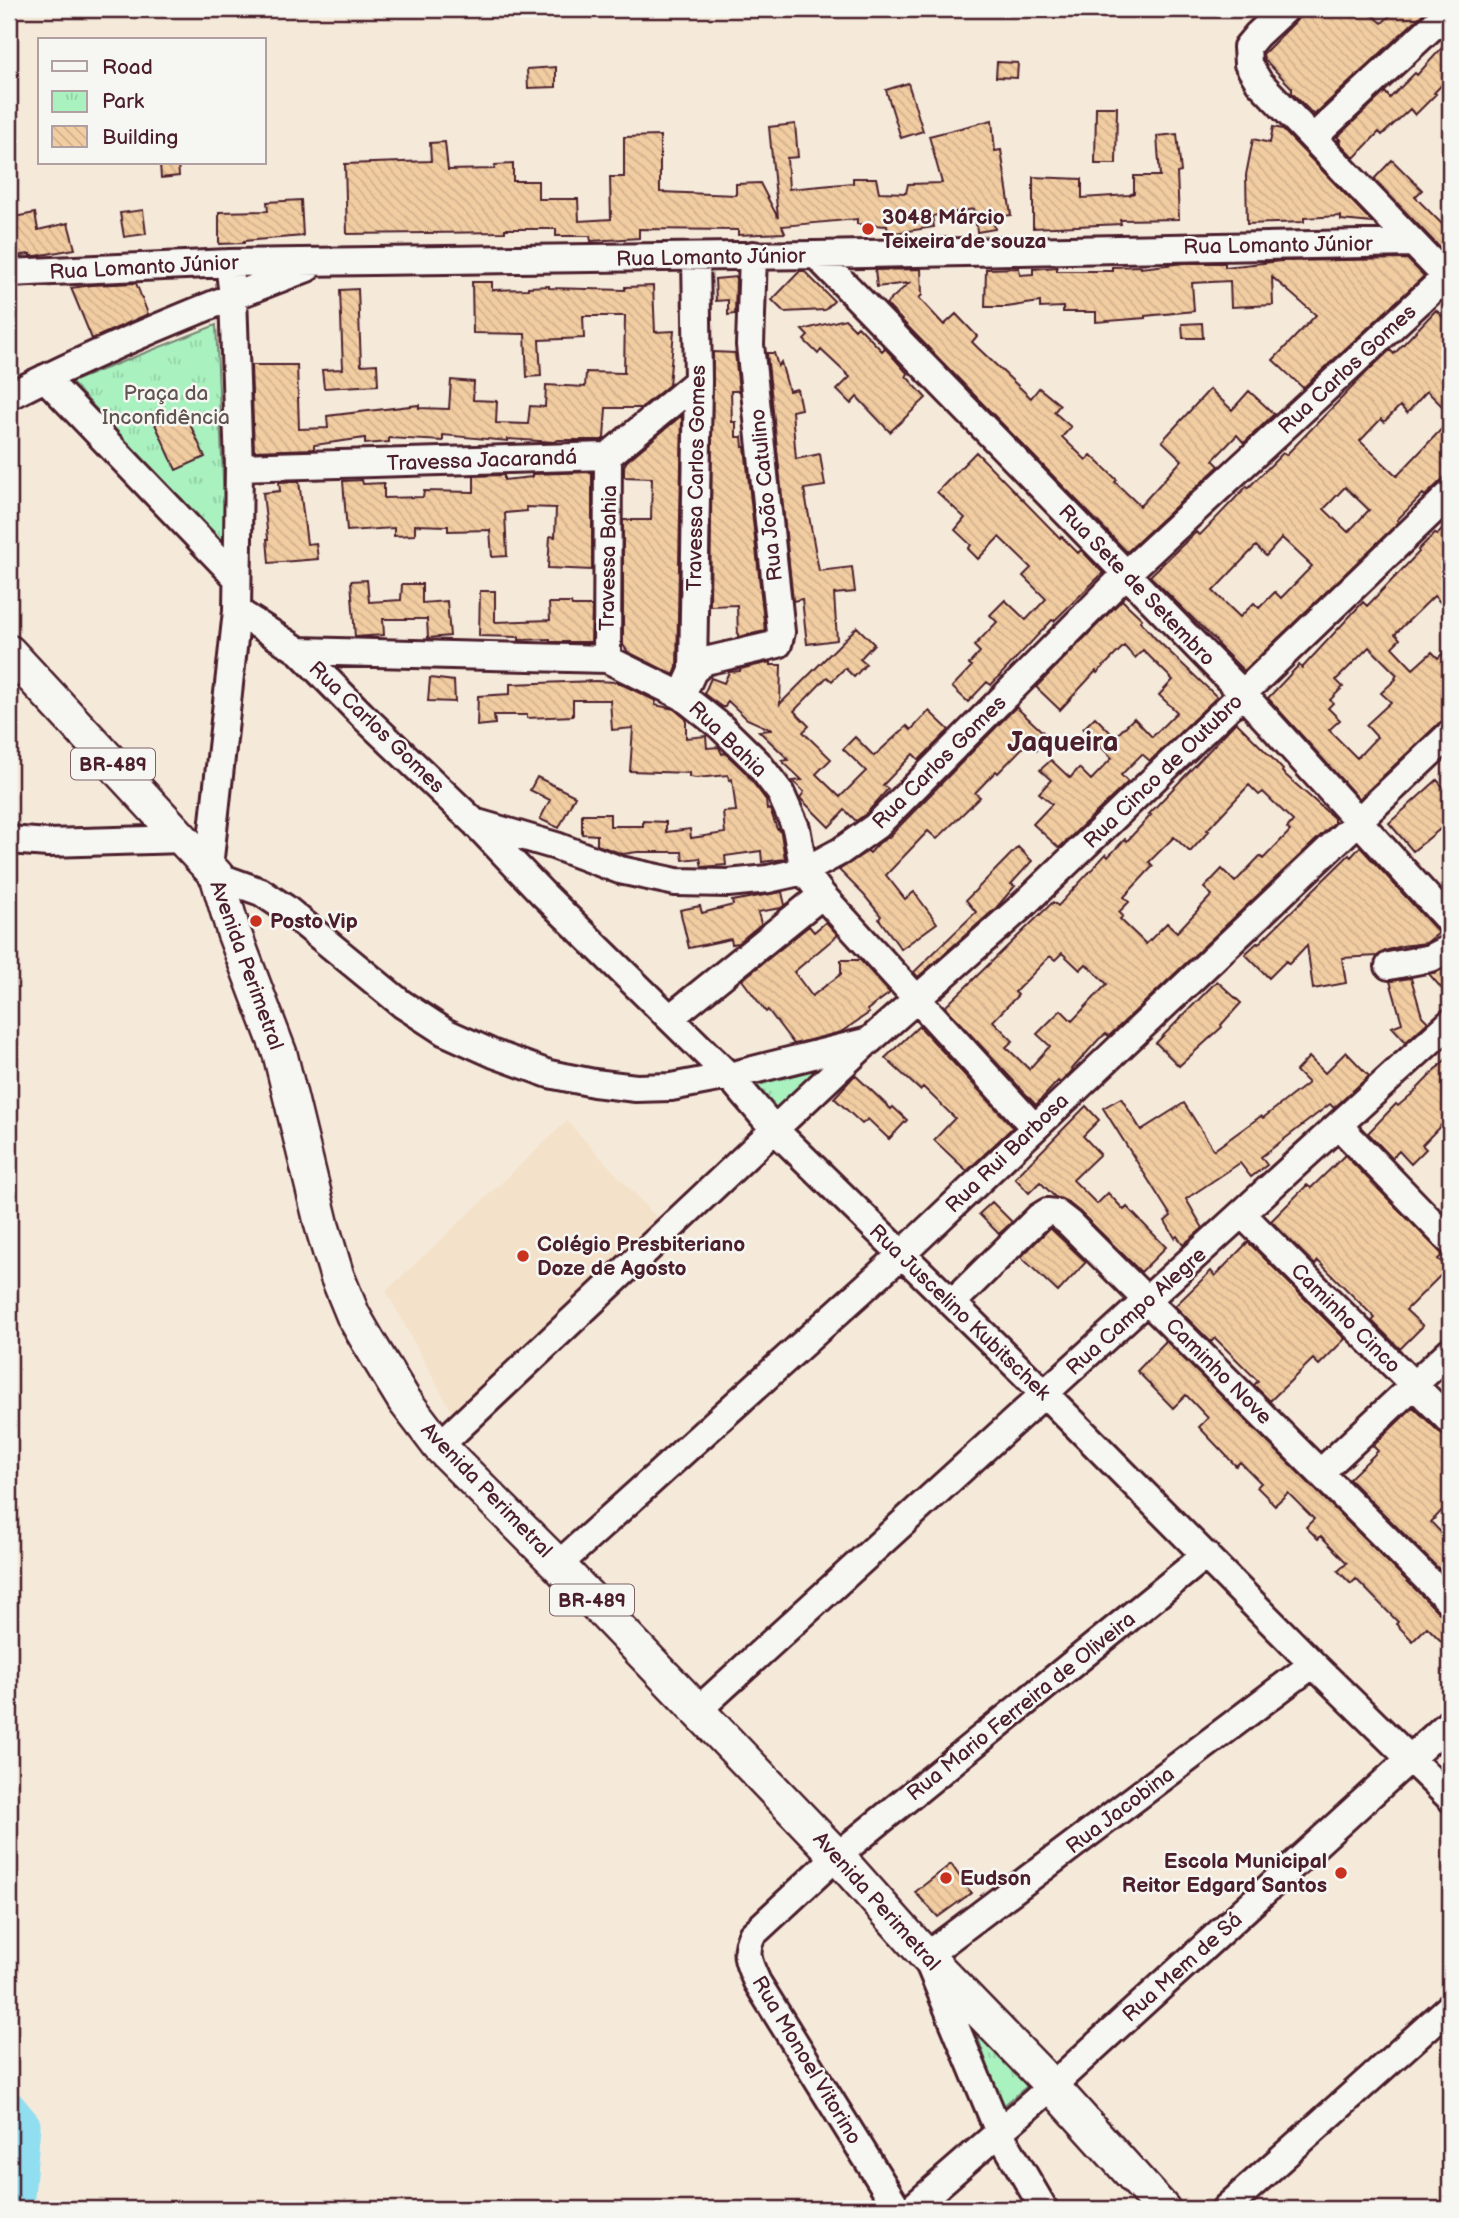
<svg xmlns="http://www.w3.org/2000/svg" width="1459" height="2218" viewBox="0 0 1459 2218" font-family="'Balsamiq Sans',sans-serif">
  <style>
    .built { fill: #f4e1c9 }
    .park { fill: url(#park-tufts); stroke: #7a8876; stroke-width: 2 }
    .lines { fill: none; stroke-linecap: round; stroke-linejoin: round }
    .river { stroke: #90def0; stroke-width: 33 }
    .building { fill: url(#building-back-hatch); stroke: #4a1f2b; stroke-width: 2; fill-rule: evenodd }
    .minor-casing { stroke: #4a1f2b; stroke-width: 32 }
    .major-casing { stroke: #4a1f2b; stroke-width: 38 }
    .minor { stroke: #f6f6f2; stroke-width: 26 }
    .major { stroke: #f6f6f2; stroke-width: 33 }
    .poi-dot { fill: #c8321e; stroke: #f6f6f2; stroke-width: 2.5 }
    .labels { text-anchor: middle; stroke-width: 5; stroke-linejoin: round; paint-order: stroke }
    .shield { fill: #f6f6f2; stroke: #7e6067; stroke-width: 2 }
    .shield-label { font-size: 19px; font-weight: bold; fill: #4a1f2b }
    .poi-label { font-size: 21px; font-weight: bold; fill: #4a1f2b; stroke: #f6f6f2; text-anchor: start }
    .street-label { font-size: 21px; fill: #4a1f2b; stroke: #f6f6f2 }
    .park-label { font-size: 21px; fill: #625450; stroke: #f6f6f2 }
    .district-label { font-size: 28px; font-weight: bold; fill: #4a1f2b; stroke: #f6f6f2 }
  </style>
  <defs>
    <pattern id="park-tufts" width="24" height="20" patternUnits="userSpaceOnUse" patternTransform="scale(1.75)"><rect width="24" height="20" fill="#a9f2c0"/><path d="M3 7l-1-3M5 7V3M7 7l1-3M15 17l-1-3M17 17v-4M19 17l1-3" fill="none" stroke="#93cfa5"/></pattern>
    <pattern id="building-back-hatch" width="6" height="6" patternUnits="userSpaceOnUse" patternTransform="scale(1.75)"><rect width="6" height="6" fill="#f2cda2"/><path d="M-1 5l2 2M0 0l6 6M5-1l2 2" fill="none" stroke="#d1b08c"/></pattern>
  </defs>
  <rect width="100%" height="100%" fill="#f5eada"/>
  <filter id="ink" filterUnits="userSpaceOnUse"><feTurbulence type="fractalNoise" baseFrequency=".0143" numOctaves="2"/><feDisplacementMap in="SourceGraphic" scale="14" xChannelSelector="R" yChannelSelector="G"/><feConvolveMatrix kernelMatrix="1 2 1 2 8 2 1 2 1" color-interpolation-filters="sRGB"/></filter>
  <g filter="url(#ink)">
    <path class="built" d="M567,1121L660,1221L454,1416L386,1291Z"/>
    <path class="park" d="M216,325L226,548L71,382Z
      M831,1062L778,1110L756,1086Z
      M971,2018L1032,2082L1002,2107Z"/>
    <g class="lines">
      <path class="river" d="M9,2107L24,2125L17,2209"/>
    </g>
    <path class="building" d="M1304,9H1365L1382,23L1397,9H1428L1314,115L1292,93V88L1264,59L1263,54L1296,21Z
      M1450,39V76L1434,93L1436,94L1415,115L1410,109L1382,135L1379,132L1354,158L1337,140L1342,141L1337,137L1385,92L1390,98L1415,73L1417,75Z
      M997,62L1018,63L1017,78L996,77Z
      M556,67V87L528,88L527,69Z
      M908,83L923,131L901,138L886,90Z
      M1096,107H1117L1116,164H1095Z
      M992,120L995,151L1001,150L1011,215L993,218L995,229L977,232L974,209L932,216L934,227L888,234L887,226L857,224V219L782,226L785,233L738,235V230L639,229V238L591,241L590,236H556V229H505V232L347,234L345,164L431,161L430,143L445,142L448,170L494,169L495,165L513,164V181H538V199H578L579,221L611,219L610,177H624V137L660,136V192L736,195V184L760,183L778,218L769,127L795,124L798,157L787,158L789,189L853,183V178H876L879,192L906,193L908,184L942,183L929,136Z
      M1273,127L1282,129L1373,223L1341,220V216L1304,218V222L1247,224L1246,175L1253,139L1270,143Z
      M1177,134L1181,172L1177,173L1179,219L1120,220L1121,224L1033,228V177L1082,179V198L1129,195L1134,193V176H1160L1157,136Z
      M1392,160L1422,190L1415,197L1444,226L1443,227L1450,234V249L1446,254L1374,179Z
      M178,163L179,176L161,178L160,164Z
      M301,200L303,236L244,241V243L219,244V212L268,211L267,202Z
      M143,210L146,234L124,237L120,213Z
      M35,213L38,230L68,223L75,249L36,256H30V254L9,257V218Z
      M1407,259L1424,276L1303,388L1273,360L1316,315L1272,277L1273,305L1231,307L1230,281L1192,283L1194,311L1145,316V318L1096,322V312H1063V307L1040,308V302L1007,307H985L986,269L1019,268L1020,275L1033,274V269L1057,267V271H1112V267L1141,266V268L1185,263H1225V267L1282,261Z
      M921,269L922,295L919,298L944,325L956,314L977,336L972,342L978,348L1031,398L1039,388L1060,405L1054,412L1071,427L1062,437L1086,460L1091,455L1117,480L1115,482L1140,506L1182,460L1162,441L1210,389L1232,410L1249,391L1274,414L1244,443L1237,435L1213,460L1219,466L1127,552L886,304L909,283L877,287L875,270Z
      M800,271H804L834,301L825,310L784,312L772,300Z
      M736,277L735,314L728,315V300L716,301L715,279Z
      M472,282H492V290L528,289V287L549,286V288L625,290V287L653,286L655,332L674,331L669,385L641,408H606L604,438L602,440H558L555,442L508,439V441L443,435V441L389,438V442L365,444V438L314,445V449L254,451L251,365H297L299,429L328,428L327,416L419,405V408L449,409L451,380L474,382L473,400L497,401L496,423L528,424L530,406L545,407L546,385L585,387L586,372L624,373L625,316H583L584,338L539,340L541,376L527,377L525,334L473,333Z
      M136,283L148,314L92,339L71,288L92,285Z
      M358,289L361,365L377,364L378,385L324,388L322,370L343,369L340,290Z
      M1436,310L1450,324V414L1427,391L1407,413L1400,406L1384,422L1381,419L1360,441L1397,476L1450,420V472L1425,496L1423,494L1397,520L1399,522L1244,671L1217,644L1218,643L1150,576L1196,532L1200,535L1247,486L1248,488L1283,453L1286,455L1369,370L1390,350L1394,354ZM1345,487L1369,510L1348,532L1324,509ZM1282,538L1312,566L1281,598L1275,592L1259,608L1254,603L1240,617L1213,591L1256,546L1266,556Z
      M845,319L855,329L858,326L882,351L885,348L908,374L906,376L926,398L890,432L857,397L851,404L837,390L850,377L821,350L818,354L804,340L808,336L802,330Z
      M1202,323L1203,338H1183L1182,324Z
      M713,352L735,353L739,391H731L732,422H736V437H742L743,447H745L765,631L738,637L737,605L710,606Z
      M767,353H774L778,366L781,362L789,391L797,389L801,409L792,411L796,459L820,454L825,486L804,489L819,571L852,567L855,592L834,594L837,640L807,644L802,599L793,601Z
      M184,411L205,457L176,470L155,424Z
      M682,415L677,667L674,675L628,652L623,645V520H651L652,478L624,477V466L627,461Z
      M976,452L1060,538L1061,536L1078,553L1081,550L1103,573L1054,621L1052,620L991,685L987,682L968,702L952,687L972,666L969,664L980,652L974,646L997,622L990,615L1005,600L1026,620L1046,599L1023,576L1031,568L999,537L978,559L968,549L971,545L955,530L965,518L937,492Z
      M592,472V570L548,568L550,536L555,537L556,508L526,507L527,511L505,513L507,556L492,557L490,530L448,531V526L415,525V535L394,536V528L347,531L343,481L362,480L363,484L384,483V498L423,497L424,491L474,492V476L504,475V480L532,477V474Z
      M299,481L307,544L316,543L318,559L269,563L267,539H268L263,493L280,491L279,482Z
      M1450,521V612L1434,596L1395,634L1400,639L1392,647L1413,669L1432,652L1438,658L1450,647V717L1439,723L1359,799L1268,698L1299,665L1302,668L1363,602L1367,606L1419,552L1418,550L1435,533L1437,535ZM1369,647L1397,675L1395,678L1396,679L1381,693L1391,702L1366,725L1377,737L1357,758L1329,730L1340,720L1328,708L1333,703L1330,700L1343,687L1336,680Z
      M367,580L369,602L401,600L402,584H422V603L447,601L450,636L428,638L427,619H383L384,635L355,637L351,581Z
      M480,591H495V622L550,620L549,603H571L572,606H592L591,642H550V639L519,640V637L479,636Z
      M1122,600L1142,619L1140,621L1155,638L1217,697L1150,761L1142,754L1121,775L1128,782L1059,848L1033,824L1052,804L1039,793L1051,780L1040,770L1051,760L1070,778L1079,768L1091,780L1112,758L1083,729L1095,717L1115,737L1134,718L1152,737L1177,712L1159,695L1173,680L1143,650L1135,658L1124,646L1097,673L1096,671L1060,710L1036,687Z
      M857,627L874,644L860,659L866,664L854,677L845,668L832,681L827,677L794,711L809,726L803,732L831,759L816,774L840,797L866,771L843,749L855,737L874,756L907,726L911,730L929,711L949,730L919,760L913,754L883,785L888,789L866,814L856,821L845,810L829,827L800,798L804,792L793,781L802,780L782,761L788,760L786,757L759,731L772,730L747,719L728,701L725,707H722L704,694L711,678L724,683L729,672L740,671V669L771,662V665H781L780,704Z
      M430,678L454,681L455,702L428,701Z
      M596,681L617,682L656,701L655,705L674,709L686,719V738L706,736L707,748L719,747L722,754L725,753L745,772L766,800L767,810L770,809L777,829H779L781,833L785,859L762,862L761,851L725,856L726,865L702,867L700,858L683,860L682,852H637L623,854L597,845V835L582,834V814H610V826H643V821L666,822V832L690,829L691,838L725,833L723,812L736,811L732,779L729,780L728,775L696,778L689,777V773L630,771L633,728L612,730L610,700H573V716L527,718V715H494L495,724L477,726L478,696L510,694V684Z
      M1016,707L1046,735V741L1037,750L1028,742L998,773L996,771L975,793L980,797L937,839L928,831L886,875L905,899L914,892L937,923L901,949L879,919L881,916L864,895L839,870L868,851L870,853L879,843L889,837Z
      M1236,722L1272,758L1283,770L1282,772L1334,818V823L1109,1036L1106,1034L1099,1039L1072,1069L1073,1070L1060,1083L1058,1081L1036,1105L945,1007L1053,902L1058,906L1106,854L1108,857L1125,839L1127,841L1151,815L1149,814ZM1249,785L1259,795L1263,792L1293,821L1287,828L1290,831L1263,859L1260,856L1235,882L1222,869L1204,888L1212,895L1177,932L1167,923L1146,944L1120,919L1123,916L1119,912L1129,902L1124,897L1153,866L1149,862L1174,837L1190,852L1209,831L1207,830ZM1062,953L1080,970L1086,964L1107,984L1072,1021L1061,1010L1037,1034L1050,1046L1029,1069L1006,1047L1013,1041L993,1021L1018,995L1015,992L1050,956L1055,960Z
      M537,777L575,796L559,828L540,819L550,800L530,790Z
      M1437,780L1450,795V821L1413,851L1389,823Z
      M1018,847L1032,861L1011,884L1015,886L996,908L918,977L914,972L976,912L966,900Z
      M1360,847L1439,933L1426,943L1402,946L1385,951L1377,956L1342,958L1346,983L1313,989L1307,945L1289,964L1286,961L1269,978L1245,954L1257,943L1258,944L1349,855L1351,857Z
      M782,892L785,905L781,908L758,912L761,924L738,943L732,944L731,939L689,948L680,910L700,906L702,913L733,905L732,901Z
      M826,922L838,935L794,972L812,996L841,974V960H860L890,993L867,1010L869,1013L841,1032L794,1044L768,1010L766,1012L742,980L809,926L814,932Z
      M1450,966V998L1429,974Z
      M1411,978L1422,1016L1428,1022L1406,1042L1392,1027L1402,1023L1390,981Z
      M1217,981L1241,1003L1221,1025L1222,1027L1179,1066L1156,1043Z
      M919,1026L1013,1127L967,1171L934,1140L955,1118L923,1087L920,1090L885,1058Z
      M1346,1052L1369,1076L1334,1108L1330,1104L1261,1157L1267,1165L1251,1177L1240,1163L1186,1199L1203,1228L1183,1245L1177,1236L1175,1238L1165,1221L1171,1216L1103,1108L1121,1098L1141,1130L1184,1103L1214,1150L1261,1116L1263,1118L1308,1083L1296,1071L1309,1057L1325,1073Z
      M1450,1055V1116L1422,1145L1426,1149L1411,1164L1399,1151L1392,1158L1368,1133L1396,1104L1398,1106L1413,1093Z
      M855,1075L891,1109L893,1107L907,1120L889,1139L868,1119L862,1124L834,1098Z
      M1086,1106L1099,1120L1083,1136L1100,1154L1073,1180L1097,1204L1108,1193L1124,1210L1127,1207L1166,1247L1141,1272L1080,1212L1066,1201L1055,1197L1040,1182L1029,1193L1015,1178Z
      M1345,1155L1443,1255L1438,1259L1448,1268L1406,1310L1423,1326L1400,1349L1372,1321L1375,1318L1318,1261L1315,1265L1271,1221L1307,1185L1311,1188Z
      M992,1202L1012,1222L999,1234L979,1214Z
      M1050,1228L1086,1262L1058,1292L1021,1257Z
      M1248,1242L1345,1339L1319,1365L1313,1359L1270,1401L1254,1385L1258,1381L1215,1338L1211,1342L1175,1306L1211,1271L1215,1276Z
      M1166,1341L1439,1613L1450,1617V1650L1427,1627L1413,1641L1396,1624L1398,1622L1356,1579L1351,1584L1338,1571L1347,1563L1321,1536L1318,1539L1306,1527L1314,1519L1288,1493L1275,1505L1257,1487L1261,1483L1240,1462L1236,1466L1199,1427L1208,1418L1186,1395L1173,1408L1137,1371Z
      M1413,1407L1439,1432L1450,1436V1502L1431,1522L1450,1542V1580L1349,1479L1378,1451L1373,1446Z
      M951,1864L971,1893L938,1917L915,1892Z"/>
    <g class="lines">
      <defs>
        <path id="minor" d="M1285,9L1257,35L1247,47L1248,64L1259,82L1450,281
          M1313,138L1450,10
          M816,255L1243,694L1450,922
          M9,273L229,263L816,255L1413,243
          M45,378L237,578
          M9,396C105,347 206,306 307,268
          M239,467L608,456L698,381
          M237,611L299,651L361,714L474,822L556,846L620,870L676,882L728,883L768,879L804,871L841,851L876,826L1125,575L1450,273
          M299,651L607,659L682,696L720,726L757,762L780,792L796,828L804,871L822,895L1034,1127
          M607,659L608,456
          M693,671L705,661L778,644L781,632L750,345L753,255
          M688,682L693,671L698,381L696,257
          M476,824L542,893L729,1076L775,1130L1045,1394L1313,1664L1450,1798
          M9,840L48,843L184,839
          M209,867L237,611L239,467L233,296L229,263
          M217,876L261,892L285,908L402,1004L445,1032L494,1054L549,1074L594,1083L636,1088L671,1087L729,1076L869,1041L1021,907L1450,494
          M1389,966L1431,958L1450,948
          M670,1018L822,895
          M1339,1126L1450,1241
          M1242,1214L1450,1421
          M952,1303L1039,1217L1047,1212L1056,1213L1069,1223L1450,1602
          M439,1446L867,1042
          M1321,1472L1450,1351
          M558,1565L901,1255L1450,734
          M697,1711L1450,1023
          M898,2209L757,1982C749,1964 743,1954 752,1935L837,1856L1206,1555
          M911,2209L1052,2086L1450,1722
          M1044,2209L999,2132L926,1956L1313,1664
          M1225,2209L1450,2007"/>
        <path id="major" d="M9,652L217,876L234,933L280,1054L322,1226L337,1276L353,1315L368,1341L404,1400L439,1446L558,1565L837,1856L926,1956L1052,2086L1163,2209"/>
      </defs>
      <use href="#minor" class="minor-casing"/>
      <use href="#major" class="major-casing"/>
      <use href="#minor" class="minor"/>
      <use href="#major" class="major"/>
    </g>
  </g>
  <g class="poi-dot">
    <circle cx="868" cy="229" r="7"/>
    <circle cx="256" cy="921" r="7"/>
    <circle cx="523" cy="1256" r="7"/>
    <circle cx="1341" cy="1873" r="7"/>
    <circle cx="946" cy="1878" r="7"/>
  </g>
  <g class="labels">
    <g class="shield">
      <rect x="71" y="748.5" width="84" height="31" rx="5"/>
      <rect x="550" y="1584.5" width="84" height="31" rx="5"/>
    </g>
    <g class="shield-label">
      <text x="113" y="771">BR-489</text>
      <text x="592" y="1607">BR-489</text>
    </g>
    <g class="poi-label">
      <text x="882" y="224">3048 Márcio<tspan x="882" dy="24">Teixeira de souza</tspan></text>
      <text x="270" y="928">Posto Vip</text>
      <text x="537" y="1251">Colégio Presbiteriano<tspan x="537" dy="24">Doze de Agosto</tspan></text>
      <text x="1327" y="1868" text-anchor="end">Escola Municipal<tspan x="1327" dy="24">Reitor Edgard Santos</tspan></text>
      <text x="960" y="1885">Eudson</text>
    </g>
    <g class="street-label">
      <text transform="translate(1278 245) rotate(-1)" y="7">Rua Lomanto Júnior</text>
      <text transform="translate(711 257) rotate(-1)" y="7">Rua Lomanto Júnior</text>
      <text transform="translate(144 267) rotate(-3)" y="7">Rua Lomanto Júnior</text>
      <text transform="translate(1347 369) rotate(-43)" y="7">Rua Carlos Gomes</text>
      <text transform="translate(482 460) rotate(-2)" y="7">Travessa Jacarandá</text>
      <text transform="translate(696 478) rotate(-89)" y="7">Travessa Carlos Gomes</text>
      <text transform="translate(766 495) rotate(-96)" y="7">Rua João Catulino</text>
      <text transform="translate(608 558) rotate(-89)" y="7">Travessa Bahia</text>
      <text transform="translate(1137 585) rotate(46)" y="7">Rua Sete de Setembro</text>
      <text transform="translate(377 727) rotate(44)" y="7">Rua Carlos Gomes</text>
      <text transform="translate(728 739) rotate(44)" y="7">Rua Bahia</text>
      <text transform="translate(939 762) rotate(-45)" y="7">Rua Carlos Gomes</text>
      <text transform="translate(1163 771) rotate(-44)" y="7">Rua Cinco de Outubro</text>
      <text transform="translate(247 965) rotate(70)" y="7">Avenida Perimetral</text>
      <text transform="translate(1007 1153) rotate(-44)" y="7">Rua Rui Barbosa</text>
      <text transform="translate(1136 1311) rotate(-42)" y="7">Rua Campo Alegre</text>
      <text transform="translate(960 1312) rotate(44)" y="7">Rua Juscelino Kubitschek</text>
      <text transform="translate(1346 1318) rotate(45)" y="7">Caminho Cinco</text>
      <text transform="translate(1219 1371) rotate(45)" y="7">Caminho Nove</text>
      <text transform="translate(487 1490) rotate(46)" y="7">Avenida Perimetral</text>
      <text transform="translate(1021 1706) rotate(-39)" y="7">Rua Mario Ferreira de Oliveira</text>
      <text transform="translate(1120 1810) rotate(-37)" y="7">Rua Jacobina</text>
      <text transform="translate(877 1901) rotate(48)" y="7">Avenida Perimetral</text>
      <text transform="translate(1182 1967) rotate(-42)" y="7">Rua Mem de Sá</text>
      <text transform="translate(807 2060) rotate(59)" y="7">Rua Monoel Vitorino</text>
    </g>
    <g class="park-label">
      <text x="166" y="400">Praça da<tspan x="166" dy="24">Inconfidência</tspan></text>
    </g>
    <g class="district-label">
      <text x="1063" y="751">Jaqueira</text>
    </g>
  </g>
  <rect width="1459" height="2218" fill="none" stroke="#f6f6f2" stroke-width="35"/>
  <rect x="18" y="18" width="1424" height="2183" fill="none" stroke="#4a1f2b" stroke-width="2.5" filter="url(#ink)"/>
  <rect x="38" y="38" width="228" height="126" fill="#f6f6f2" stroke="#b1a0a2" stroke-width="2"/>
  <rect x="52" y="61" width="35" height="10" fill="#f6f6f2" stroke="#b1a0a2" stroke-width="2"/>
  <text x="102" y="74" font-size="21" fill="#4a1f2b">Road</text>
  <rect x="52" y="91" width="35" height="21" fill="url(#park-tufts)" stroke="#b1a0a2" stroke-width="2"/>
  <text x="102" y="108" font-size="21" fill="#4a1f2b">Park</text>
  <rect x="52" y="126" width="35" height="21" fill="url(#building-back-hatch)" stroke="#b1a0a2" stroke-width="2"/>
  <text x="102" y="144" font-size="21" fill="#4a1f2b">Building</text>
</svg>
